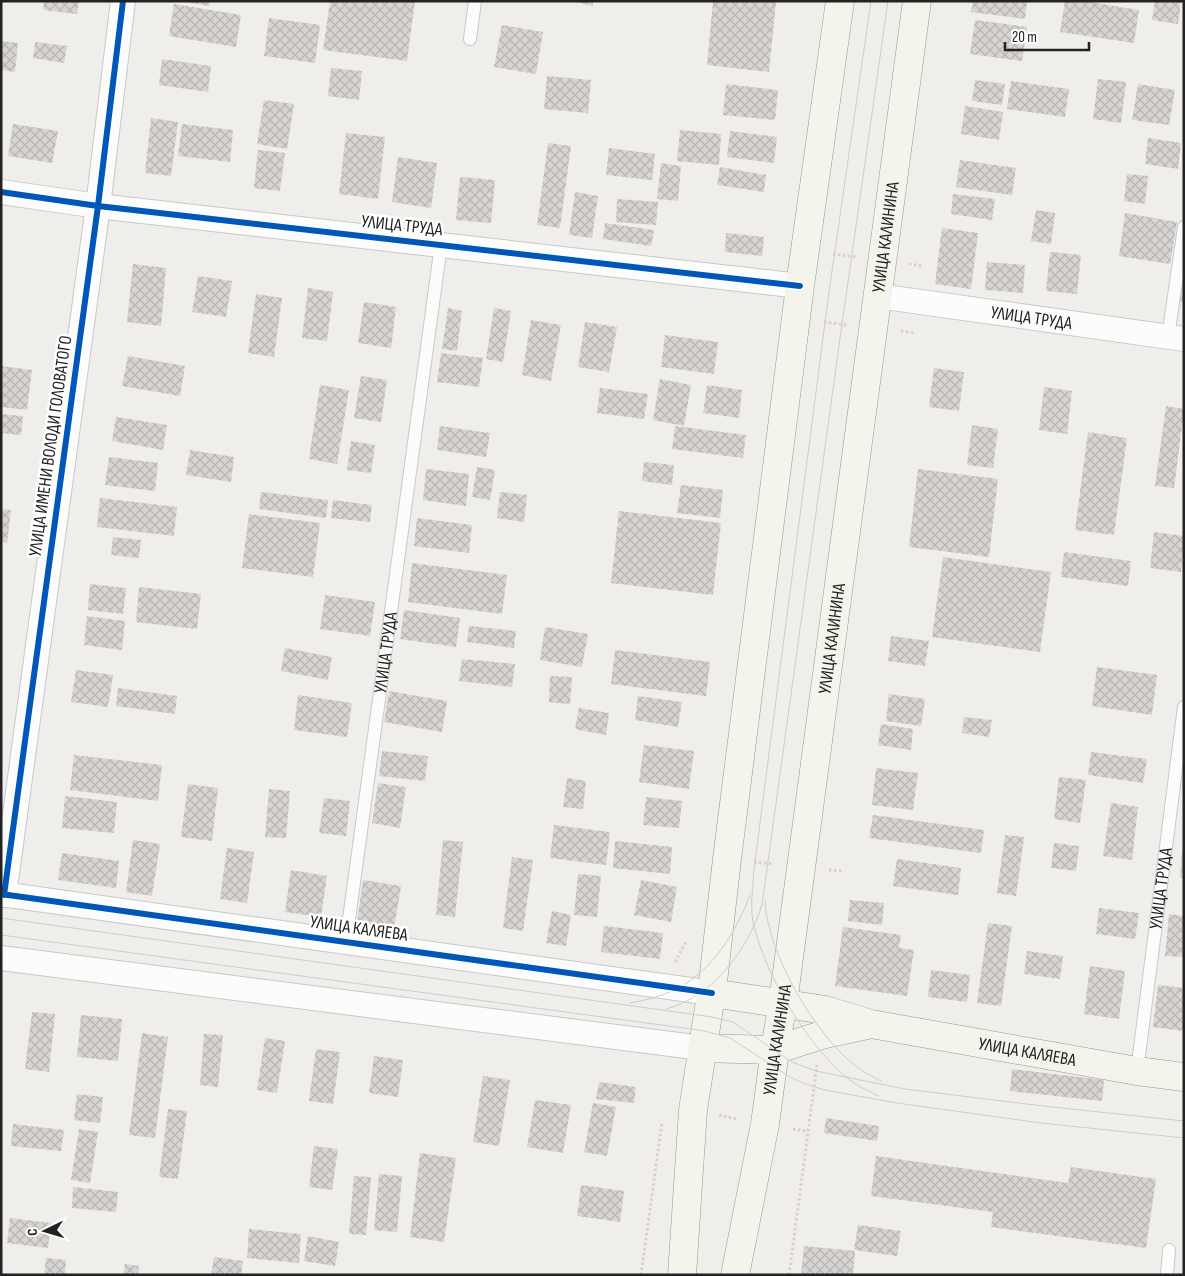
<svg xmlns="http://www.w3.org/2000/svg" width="1185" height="1276" viewBox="0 0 1185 1276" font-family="'Sofia Sans Condensed',sans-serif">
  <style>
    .building { fill: url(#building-cross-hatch) }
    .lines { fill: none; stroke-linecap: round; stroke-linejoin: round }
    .lane-casing { stroke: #c9c8c7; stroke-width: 14 }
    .street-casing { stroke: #c9c8c7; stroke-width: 26 }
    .secondary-casing { stroke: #999a82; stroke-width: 29 }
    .path { stroke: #dccecd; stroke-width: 3; stroke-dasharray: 2.5 2.5; stroke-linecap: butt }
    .lane { stroke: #fdfcfc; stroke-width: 12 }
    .street { stroke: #fdfcfc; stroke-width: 24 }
    .secondary { stroke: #f4f4ed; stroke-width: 28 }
    .tram { stroke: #ccc; stroke-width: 1 }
    .cycleway-casing { stroke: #fff; stroke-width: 9 }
    .cycleway { stroke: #0057b8; stroke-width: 6 }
    .labels { text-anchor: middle; stroke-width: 5; stroke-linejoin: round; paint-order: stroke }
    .street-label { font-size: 18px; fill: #222; stroke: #fff }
  </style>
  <defs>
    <pattern id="building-cross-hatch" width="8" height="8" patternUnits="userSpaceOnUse" patternTransform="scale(1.25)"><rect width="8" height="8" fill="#d7d4d2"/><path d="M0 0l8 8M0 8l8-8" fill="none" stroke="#b8b6b4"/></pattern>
  </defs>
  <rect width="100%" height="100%" fill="#f0eeeb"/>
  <path class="building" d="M44,1H79L77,14L43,10Z
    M179,1H210L209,6Z
    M330,1H415L407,61L323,50Z
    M572,1H593V6Z
    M713,1H776L769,72L707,65Z
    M973,1H1027L1025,19L971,12Z
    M1065,1H1084L1139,10L1134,43L1060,32Z
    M1155,1H1181L1178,24L1152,20Z
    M174,4L241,15L236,47L169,36Z
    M269,18L320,25L315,63L264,56Z
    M975,20L1027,27L1022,61L970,54Z
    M502,25L543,32L536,74L494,67Z
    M1,41L18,43L15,72L1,70Z
    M35,42L67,46L64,63L33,58Z
    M162,59L211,66L208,92L159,85Z
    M331,68L362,71L359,100L328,96Z
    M547,76L591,80L588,113L544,109Z
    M1098,79L1126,82L1121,123L1093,119Z
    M975,80L1005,84L1002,105L972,101Z
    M1011,81L1069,89L1065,117L1007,109Z
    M726,84L778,90L775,120L723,115Z
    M1138,84L1175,90L1169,125L1132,120Z
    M264,100L294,104L287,149L257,144Z
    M965,106L1003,112L999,140L961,134Z
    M151,118L178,122L171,176L145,173Z
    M13,124L58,131L52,163L8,156Z
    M182,124L233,130L230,162L178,156Z
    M680,130L721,134L719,165L677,161Z
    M730,131L777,137L774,163L727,157Z
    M346,133L385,137L378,199L339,194Z
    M1148,138L1181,143L1178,169L1145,164Z
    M548,143L571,146L560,228L537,225Z
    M609,148L655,154L652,180L606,175Z
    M258,150L285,153L280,191L254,188Z
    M398,157L437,163L431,208L392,202Z
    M960,160L1016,168L1012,195L956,187Z
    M661,163L681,166L678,201L657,199Z
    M720,167L766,175L764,192L717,185Z
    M1127,174L1148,176L1145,204L1124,201Z
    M460,177L495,180L491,223L456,220Z
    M575,192L598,196L592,238L569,235Z
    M953,194L995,199L992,220L951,214Z
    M617,199L658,202L656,225L616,222Z
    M1036,210L1055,213L1051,244L1031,241Z
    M1125,213L1177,222L1170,264L1119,256Z
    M605,223L654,230L651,246L603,239Z
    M942,228L978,233L971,289L935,284Z
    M726,233L764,237L762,256L725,252Z
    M1050,252L1081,255L1077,294L1046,291Z
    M987,262L1025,265L1023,293L985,290Z
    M133,264L166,268L161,326L127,322Z
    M198,276L232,281L226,317L192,312Z
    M1183,284L1184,285V302L1180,301Z
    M308,288L333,292L327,341L302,338Z
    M256,294L282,298L274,357L248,353Z
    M364,302L396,307L391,348L358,343Z
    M448,308L462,311L457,351L442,349Z
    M494,308L511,311L503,362L486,359Z
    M531,320L561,325L551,381L522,375Z
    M585,322L617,327L609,372L578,367Z
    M665,335L718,342L714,374L661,367Z
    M441,353L483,358L479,387L437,382Z
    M128,356L185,366L180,396L122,386Z
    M1,366L32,370L27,410L1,407Z
    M934,368L964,372L959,411L929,407Z
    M361,376L387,380L381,422L354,418Z
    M660,379L691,385L684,426L653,420Z
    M320,385L349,390L337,464L309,459Z
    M707,385L742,390L739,418L703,413Z
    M1044,387L1072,391L1067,434L1039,430Z
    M600,388L648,394L644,419L597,413Z
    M1166,406L1184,409L1174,488L1155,486Z
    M1,414L23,416L21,435L1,433Z
    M116,417L167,425L163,450L112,441Z
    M972,425L998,429L993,468L967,465Z
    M440,426L490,433L486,457L437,450Z
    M675,426L746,435L743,458L672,449Z
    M1088,432L1127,438L1114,535L1075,530Z
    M351,441L375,445L371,473L347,470Z
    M190,450L234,457L231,482L186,475Z
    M109,457L158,463L155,491L105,485Z
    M644,462L674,465L672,485L642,481Z
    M477,467L495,470L490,500L472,497Z
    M426,469L469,474L466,506L423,500Z
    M918,469L998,479L989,557L909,547Z
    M681,485L723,490L720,518L677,513Z
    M261,492L328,500L326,518L259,509Z
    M500,492L527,495L524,522L497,518Z
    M100,498L177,507L174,536L97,527Z
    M333,500L372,505L370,522L331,518Z
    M1,509L11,510L7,543L1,542Z
    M619,511L721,523L713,595L611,583Z
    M249,514L320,523L313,577L242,568Z
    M417,518L472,525L469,553L414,546Z
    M1154,532L1184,536L1181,572L1150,568Z
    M113,537L141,540L139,558L111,555Z
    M1064,552L1131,561L1128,586L1061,577Z
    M943,557L1051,572L1040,652L932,637Z
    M412,563L507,575L502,614L408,602Z
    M90,584L126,588L123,614L88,610Z
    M139,587L201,594L197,629L136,622Z
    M325,595L375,602L370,636L320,629Z
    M404,610L460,618L456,647L400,639Z
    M87,616L125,621L122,650L84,645Z
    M469,626L516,631L514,648L467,642Z
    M545,627L588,634L582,667L540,660Z
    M891,636L929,641L925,666L888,661Z
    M285,648L332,657L328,680L281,671Z
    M615,650L710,662L706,696L611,684Z
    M462,659L515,664L512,687L459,681Z
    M1097,667L1157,675L1152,715L1092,706Z
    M76,670L113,675L108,707L71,702Z
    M550,676L572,677L570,704L549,702Z
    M118,688L177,696L175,714L116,706Z
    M389,691L447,701L442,732L384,722Z
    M889,694L925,699L921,726L886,721Z
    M298,695L352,703L347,737L294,730Z
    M638,696L682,702L678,727L635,720Z
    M579,708L609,713L606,735L575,729Z
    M964,717L992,720L989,737L962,733Z
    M881,724L913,729L911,750L878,745Z
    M644,745L694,751L689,789L639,782Z
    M382,751L428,756L425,781L379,776Z
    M1091,752L1147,759L1143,783L1088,775Z
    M74,755L162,765L158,801L70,790Z
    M876,768L918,773L913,810L872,805Z
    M1059,777L1086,780L1080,823L1054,819Z
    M567,778L586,781L583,809L563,807Z
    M378,783L406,787L400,828L372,823Z
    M188,784L218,788L212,841L181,837Z
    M269,789L290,791L286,838L265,837Z
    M65,796L117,802L114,833L62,828Z
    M646,797L682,801L679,828L643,825Z
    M324,798L350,801L346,836L319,833Z
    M1111,803L1138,807L1132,860L1103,856Z
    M873,815L984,830L981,853L869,838Z
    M554,825L610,832L606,865L550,858Z
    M1005,835L1024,837L1016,896L997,893Z
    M133,840L160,844L152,896L126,892Z
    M443,840L463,842L455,917L436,915Z
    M615,841L672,847L670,874L613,868Z
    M1054,843L1079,846L1076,871L1051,868Z
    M227,848L254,852L247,903L220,899Z
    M1182,851H1184V878H1180Z
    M62,853L119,861L116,888L58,880Z
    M512,857L533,860L523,931L503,928Z
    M897,859L961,868L958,895L893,886Z
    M291,870L327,876L321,917L285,912Z
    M578,874L601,876L597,917L574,915Z
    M363,880L401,886L394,929L357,923Z
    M641,880L677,887L671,922L634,915Z
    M850,900L884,903L882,925L848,921Z
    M1099,908L1139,913L1135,939L1096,934Z
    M552,911L571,915L566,946L546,943Z
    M1169,914L1184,916V957L1165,956Z
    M988,923L1012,926L1001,1006L977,1003Z
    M604,926L663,933L660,959L601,952Z
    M843,927L901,935L899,948L914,950L907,996L835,986Z
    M1027,951L1063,956L1060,979L1024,974Z
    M1090,966L1125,971L1119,1019L1084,1014Z
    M931,970L970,975L967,1002L928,997Z
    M1158,985L1184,988L1183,1031L1153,1027Z
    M32,1012L55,1014L49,1072L25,1069Z
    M81,1015L122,1019L118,1061L77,1057Z
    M142,1033L168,1037L155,1138L129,1135Z
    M204,1034L223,1035L218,1087L200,1085Z
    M265,1038L285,1041L277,1093L257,1090Z
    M316,1049L340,1052L333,1104L309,1101Z
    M374,1056L403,1060L398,1097L369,1093Z
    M1012,1069L1104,1080L1102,1101L1010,1091Z
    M483,1076L510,1080L499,1146L473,1142Z
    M599,1082L636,1087L634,1103L596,1099Z
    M77,1094L103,1097L100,1123L74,1120Z
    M535,1100L571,1105L563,1153L527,1147Z
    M593,1103L616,1107L607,1156L584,1152Z
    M168,1109L187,1111L178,1179L159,1177Z
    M826,1118L879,1126L877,1141L824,1133Z
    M13,1124L64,1130L61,1151L11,1146Z
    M79,1129L98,1132L90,1183L71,1180Z
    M314,1146L338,1149L332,1190L309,1187Z
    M420,1153L456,1158L444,1242L410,1237Z
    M876,1156L1068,1183L1071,1167L1156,1179L1146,1248L991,1227L993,1212L871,1196Z
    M379,1174L402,1176L397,1232L374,1230Z
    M354,1176L371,1177L366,1235L349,1234Z
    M581,1185L624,1191L620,1222L577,1216Z
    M73,1187L118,1192L116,1212L72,1208Z
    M10,1218L51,1223L48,1248L7,1243Z
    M858,1225L901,1231L897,1256L854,1250Z
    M249,1229L301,1234L299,1263L247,1258Z
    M308,1236L339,1242L335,1266L304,1261Z
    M804,1246L855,1251L853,1275H801Z
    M214,1257L243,1261L241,1275H211Z
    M46,1258L66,1260L65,1275H44Z
    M125,1264L139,1266L138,1275H123Z"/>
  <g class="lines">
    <defs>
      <g id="lane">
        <path d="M470,39L475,1"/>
        <path d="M1168,337L1184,227"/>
        <path id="s1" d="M346,941L441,245"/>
        <path id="s2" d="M1137,1071L1184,707"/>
        <path d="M1167,1275L1169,1250"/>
      </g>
      <g id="street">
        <path d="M1,192L98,206L800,286"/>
        <path id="s3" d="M878,296L1184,339"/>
        <path d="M1,894L712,993"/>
        <path d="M4,895L98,206L123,1"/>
        <path d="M1,958L702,1048"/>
      </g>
      <g id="secondary">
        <path id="s4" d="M712,993L825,1010L871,1024L1137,1071L1184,1077"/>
        <path d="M702,1048L775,1050L825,1034L867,1025"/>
        <path d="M682,1275L693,1110L713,982L727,859L800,286L840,1"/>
        <path id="s5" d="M735,1275L765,1124L775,1050L784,995L917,1"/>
      </g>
    </defs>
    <use href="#lane" class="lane-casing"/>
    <use href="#street" class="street-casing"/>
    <use href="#secondary" class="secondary-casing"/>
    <path class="path" d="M833,254L856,257
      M909,264L923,266
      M824,322L847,325
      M901,331L914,333
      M754,862L773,864
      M829,870L843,871
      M675,962L686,942
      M719,1115L737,1119
      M793,1129L808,1131
      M641,1275L662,1122
      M789,1275L817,1065"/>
    <use href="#lane" class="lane"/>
    <use href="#street" class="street"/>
    <use href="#secondary" class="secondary"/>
    <path class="tram" d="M871,1L829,292L754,869C753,886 750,905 753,922C764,973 806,1043 846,1077C855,1085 868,1091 879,1096
      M765,901C767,953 816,1037 858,1068C865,1073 873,1077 881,1081
      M1,918L712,1017L733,1022L792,1062L816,1071L905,1089L1043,1106L1184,1121
      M1,935L705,1031L730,1038L790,1077L805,1084L825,1090L897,1103L1041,1123L1184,1138
      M630,1003C647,1000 663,996 678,988C713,970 737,930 750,895
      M666,1009C713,997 748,949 762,905L842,324L888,1"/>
    <defs>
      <path id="cycleway" d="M1,192L98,206L800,286
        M1,894L712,993
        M4,895L98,206L123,1"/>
    </defs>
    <use href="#cycleway" class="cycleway-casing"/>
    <use href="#cycleway" class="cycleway"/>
  </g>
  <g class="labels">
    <g class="street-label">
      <text transform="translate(402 225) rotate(6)" y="6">УЛИЦА ТРУДА</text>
      <text dy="6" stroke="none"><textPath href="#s5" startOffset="1049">УЛИЦА КАЛИНИНА</textPath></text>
      <text dy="6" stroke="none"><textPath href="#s3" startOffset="155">УЛИЦА ТРУДА</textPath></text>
      <text transform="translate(50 446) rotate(-82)" y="6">УЛИЦА ИМЕНИ ВОЛОДИ ГОЛОВАТОГО</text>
      <text dy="6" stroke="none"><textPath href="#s5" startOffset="644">УЛИЦА КАЛИНИНА</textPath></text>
      <text dy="6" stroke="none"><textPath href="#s1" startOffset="291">УЛИЦА ТРУДА</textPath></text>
      <text dy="6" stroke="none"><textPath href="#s2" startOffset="184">УЛИЦА ТРУДА</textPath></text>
      <text transform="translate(359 928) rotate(8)" y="6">УЛИЦА КАЛЯЕВА</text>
      <text dy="6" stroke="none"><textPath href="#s5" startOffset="239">УЛИЦА КАЛИНИНА</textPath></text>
      <text dy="6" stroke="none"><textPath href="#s4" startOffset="321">УЛИЦА КАЛЯЕВА</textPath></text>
    </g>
  </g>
  <rect width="1185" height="1276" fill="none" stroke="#222222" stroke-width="5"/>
  <g transform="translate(45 1231) rotate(265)" stroke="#ffffff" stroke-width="4" paint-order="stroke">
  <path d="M0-4L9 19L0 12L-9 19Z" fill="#222222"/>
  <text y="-8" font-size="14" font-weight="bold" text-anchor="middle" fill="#222222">С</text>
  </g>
  <path d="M1005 42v8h84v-8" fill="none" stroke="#222222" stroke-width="2.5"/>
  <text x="1012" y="42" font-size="15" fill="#222222" stroke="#ffffff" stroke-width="4" paint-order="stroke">20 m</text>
</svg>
